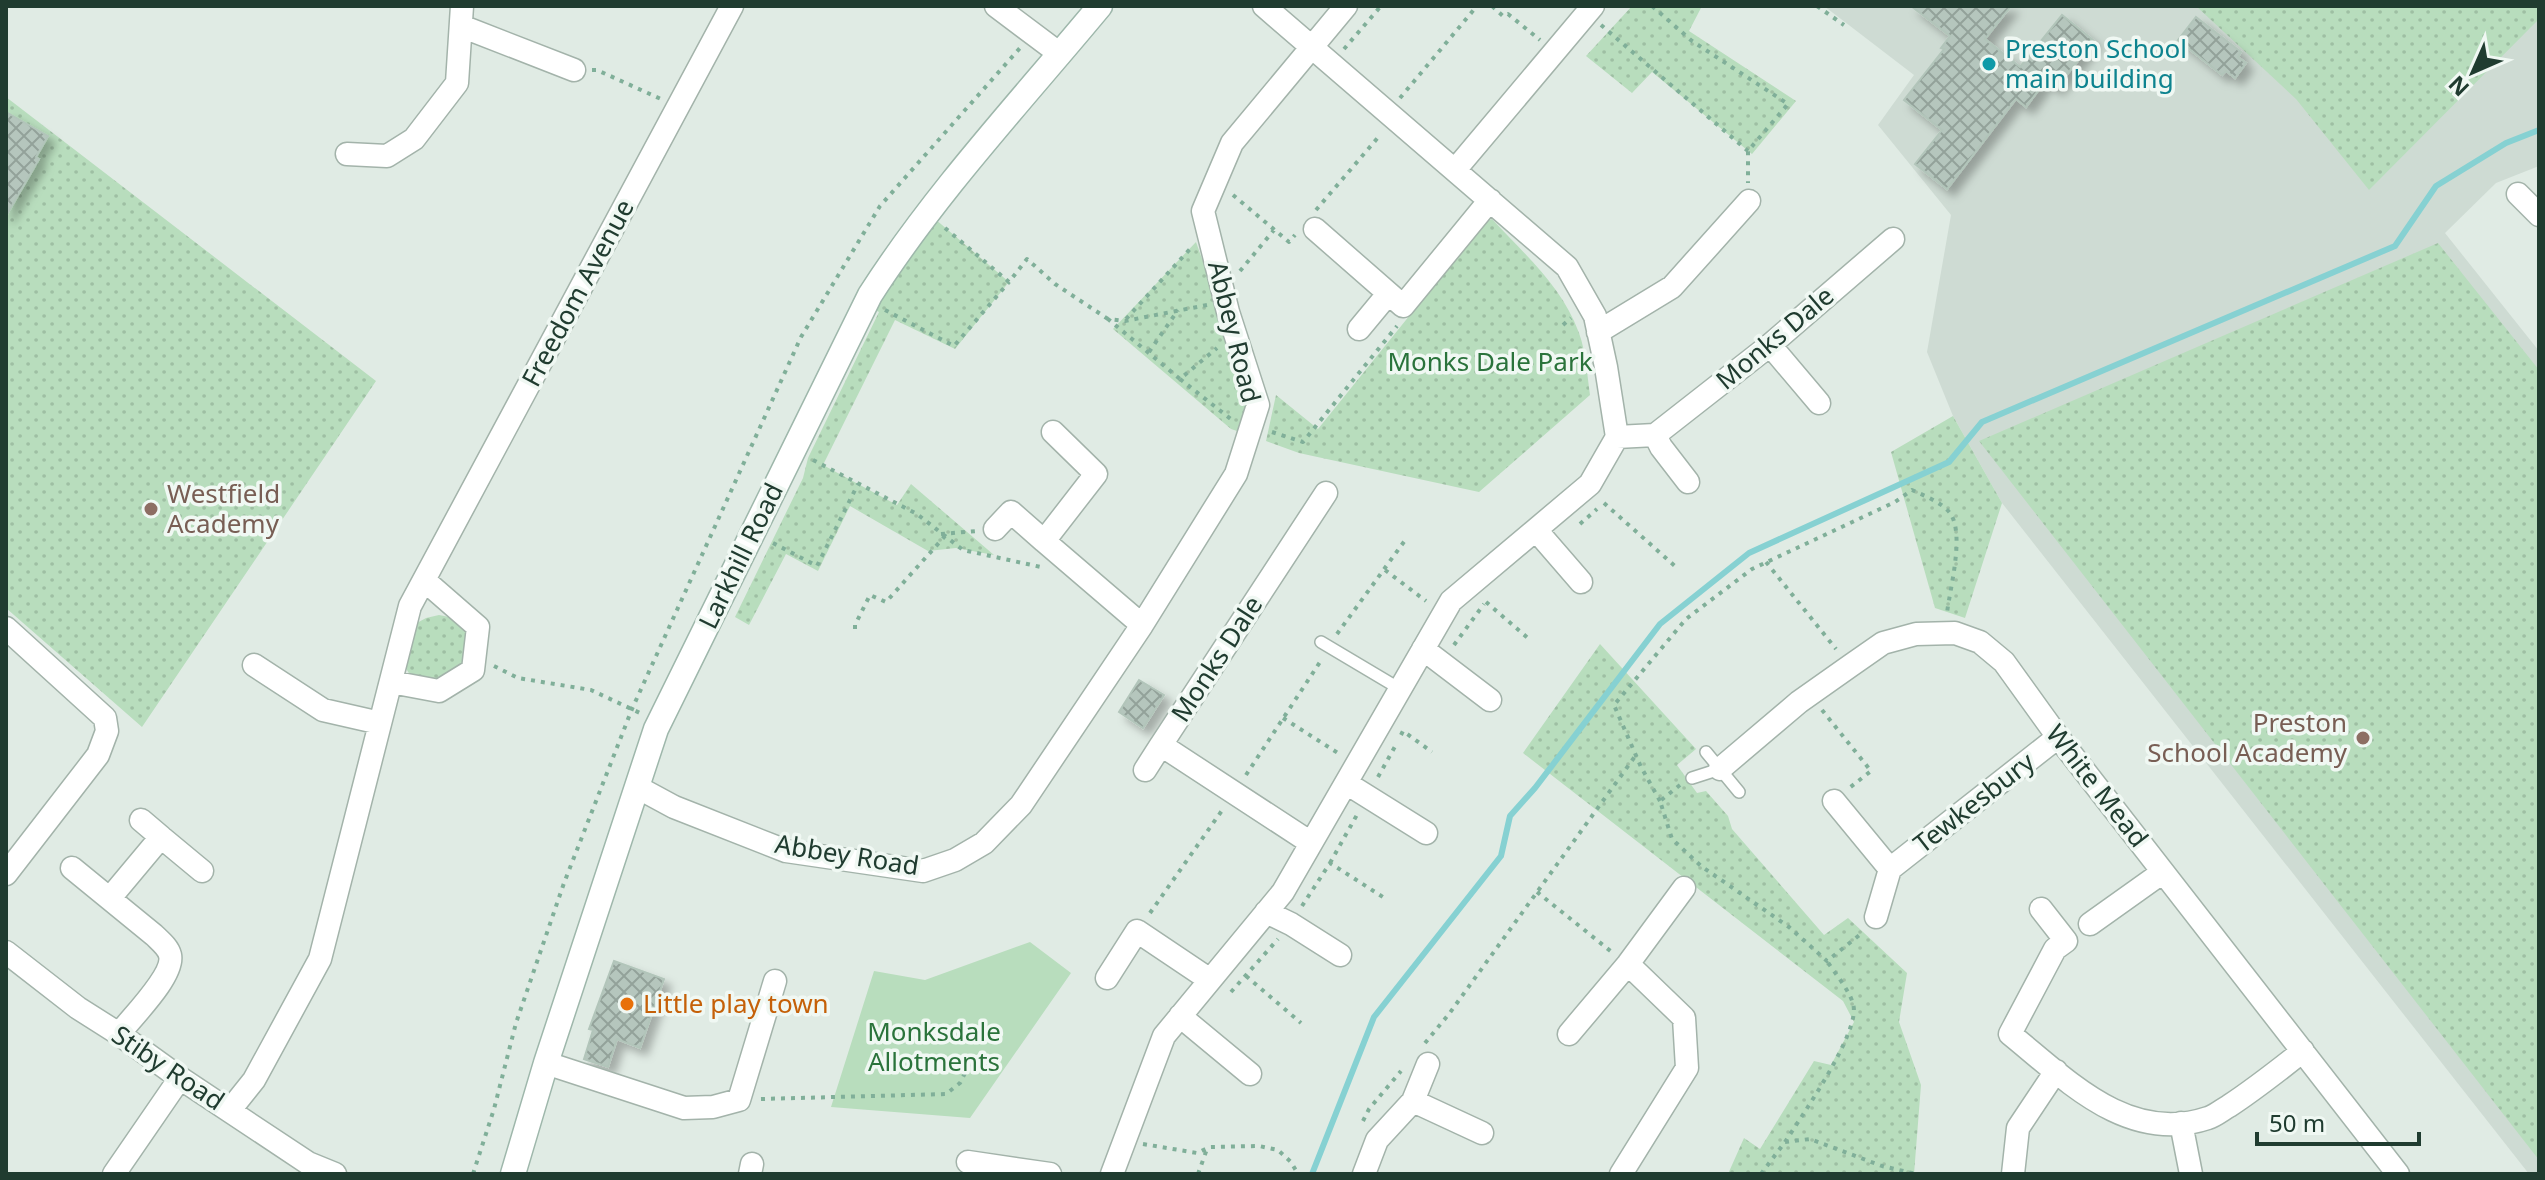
<svg xmlns="http://www.w3.org/2000/svg" width="2545" height="1180" viewBox="0 0 2545 1180" font-family="'Noto Sans',sans-serif">
  <style>
    .built { fill: #cedbd3 }
    .grass { fill: url(#grass-dots) }
    .garden { fill: #b8ddbd }
    .lines { fill: none; stroke-linecap: round; stroke-linejoin: round }
    .stream { stroke: #86d1d2; stroke-width: 6 }
    .building { fill: url(#building-cross-hatch); stroke: #b2c5ba; stroke-width: 2; filter: url(#shadow) }
    .lane-casing { stroke: #a3b3aa; stroke-width: 14 }
    .street-casing { stroke: #a3b3aa; stroke-width: 25 }
    .secondary-casing { stroke: #9eb7ab; stroke-width: 27 }
    .path { stroke: #80af99; stroke-width: 4; stroke-dasharray: 4 6; stroke-linecap: butt }
    .lane { stroke: #fff; stroke-width: 11 }
    .street { stroke: #fff; stroke-width: 22 }
    .secondary { stroke: #fff; stroke-width: 24 }
    .culture-dot { fill: #0f9aa8; stroke: #f0f8f3; stroke-width: 3 }
    .education-dot { fill: #8d6e63; stroke: #f0f8f3; stroke-width: 3 }
    .food-dot { fill: #e8710a; stroke: #f0f8f3; stroke-width: 3 }
    .labels { text-anchor: middle; stroke-width: 7; stroke-linejoin: round; paint-order: stroke }
    .culture-label { font-size: 26px; fill: #0d838f; stroke: #f0f8f3; text-anchor: start }
    .street-label { font-size: 26px; fill: #203c30; stroke: #f0f8f3 }
    .park-label { font-size: 26px; fill: #2a733b; stroke: #f0f8f3 }
    .education-label { font-size: 26px; fill: #785e54; stroke: #f0f8f3; text-anchor: start }
    .food-label { font-size: 26px; fill: #c56008; stroke: #f0f8f3; text-anchor: start }
  </style>
  <defs>
    <pattern id="grass-dots" width="8" height="8" patternUnits="userSpaceOnUse" patternTransform="scale(2)"><rect width="8" height="8" fill="#b8ddbd"/><path d="M2 2h.1M6 6h.1" fill="none" stroke="#9ebfa3" stroke-width="1.8" stroke-linecap="round"/></pattern>
    <pattern id="building-cross-hatch" width="8" height="8" patternUnits="userSpaceOnUse" patternTransform="scale(2)"><rect width="8" height="8" fill="#b5c6bd"/><path d="M0 0l8 8M0 8l8-8" fill="none" stroke="#93a29a"/></pattern>
    <filter id="shadow"><feDropShadow dx="7" dy="7" stdDeviation="4" flood-color="#0004"/></filter>
  </defs>
  <rect width="100%" height="100%" fill="#e0ebe4"/>
  <path class="built" d="M1824,6H2539V166L2496,183L2445,233L2539,351V1174H2529L2002,503L1953,416L1927,352L1951,215L1878,125L1914,75Z"/>
  <path class="grass" d="M1632,6H1702L1689,31L1796,101L1752,154L1652,72L1632,93L1586,56Z
    M2196,6H2539V19L2369,190L2296,99Z
    M6,97L376,381L142,727L6,608Z
    M928,213L1009,282L955,349L895,320L823,465L897,505L911,484L994,555L956,548L928,551L850,506L818,571L786,554L749,625L735,617L803,478L808,458L879,312L865,305Z
    M1492,219C1525,255 1562,286 1579,333C1586,352 1587,375 1590,395L1479,492L1299,453L1266,441L1276,395L1318,429L1485,222Z
    M1196,242L1253,402L1249,435L1231,429L1113,329Z
    M2438,243L2539,370V1160L1979,441Z
    M1953,416L2002,503L1965,618L1935,608L1891,452Z
    M439,615C461,618 466,628 477,646L453,688L410,675L404,665L415,624L426,618Z
    M1600,644L1696,749L1677,765L1697,793L1706,791L1728,816L1732,829L1824,935L1848,918L1907,973L1899,1022L1921,1085L1914,1174H1728L1744,1138L1760,1149L1814,1061L1831,1065L1854,1022L1843,1001L1523,753Z"/>
  <path class="garden" d="M1030,942L1071,973L970,1118L831,1107L874,971L925,980Z"/>
  <g class="lines">
    <path class="stream" d="M1312,1174L1374,1017L1501,856L1510,816L1535,788L1660,624L1749,553L1949,462L1982,422L2395,246L2436,186L2506,143L2539,130"/>
  </g>
  <path class="building" d="M1911,6H2011L1985,39L2020,67L2062,15L2094,41L2056,88L2046,80L2026,107L2016,99L1947,189L1915,164L1942,130L1904,100L1944,49L1941,48L1950,36Z
    M2196,17L2241,52L2238,57L2246,63L2235,78L2226,71L2222,75L2178,40Z
    M6,112L48,136L36,157L39,159L6,216Z
    M1139,680L1164,695L1143,728L1119,712Z
    M614,961L664,979L640,1048L617,1039L608,1067L584,1059L593,1030L589,1029Z"/>
  <g class="lines">
    <defs>
      <path id="lane" d="M1321,642L1400,689
        M1706,752L1739,792
        M1692,778L1720,769"/>
      <path id="street" d="M996,6L1060,54
        M461,26L574,70
        M347,154L387,156L414,139L457,83L462,6
        M1455,170L1593,6
        M2518,194L2539,215
        M1315,229L1403,306L1490,200
        M1359,329L1388,294
        M1598,332L1672,287L1749,201
        M1770,345L1819,403
        M1053,432L1096,474L1044,541L1142,625
        M1655,435L1661,447L1688,482
        M1617,437L1655,435L1770,345L1893,239
        M995,529L1011,512L1044,541
        M1536,530L1581,582
        M6,628L105,718L107,731L98,755L6,874
        M1423,649L1490,700
        M254,665L323,710L380,723
        M391,682L439,691L473,670L478,627L424,580
        M1720,769L1799,702L1850,666L1883,643L1916,634L1955,633L1980,642L2004,662L2058,737L2398,1174
        M1145,770L1161,745
        M1346,783L1426,833
        M637,787L674,807L786,851L923,871L955,860L984,843L1021,805L1142,625L1236,474L1258,405L1228,312L1203,211L1232,143L1346,6
        M1834,801L1890,869
        M141,820L161,837
        M1311,843L1161,745L1326,493
        M72,868L154,935C160,941 168,947 170,955C175,975 131,1018 119,1034
        M110,898L161,837L202,871
        M2041,909L2066,941L2055,949L2010,1034C2067,1080 2128,1145 2208,1118C2215,1116 2222,1110 2229,1106C2255,1089 2279,1070 2303,1051
        M1266,912L1291,924L1340,955
        M1876,917L1890,869L2058,737
        M2090,924L2163,872
        M6,952L78,1008L119,1034L180,1078L308,1163L335,1174
        M1107,978L1137,931L1210,980
        M1180,1016L1250,1074
        M1569,1034L1628,964L1684,888
        M546,1063L684,1108L713,1107L739,1100L775,981
        M1413,1101L1428,1064
        M230,1110L254,1080L320,959L410,606L732,6
        M2181,1123L2191,1174
        M968,1162L1050,1174
        M114,1174L180,1078
        M750,1174L752,1164
        M1112,1174L1164,1036L1283,892L1451,601L1590,484L1617,437L1606,367L1595,316L1567,267L1264,6
        M1364,1174L1377,1140L1413,1101L1482,1133
        M1621,1174L1687,1068L1684,1018L1628,964
        M2013,1174L2018,1128L2056,1071"/>
      <path id="secondary" d="M513,1174L546,1063L656,729L870,295C936,192 1022,100 1100,6"/>
    </defs>
    <use href="#lane" class="lane-casing"/>
    <use href="#street" class="street-casing"/>
    <use href="#secondary" class="secondary-casing"/>
    <path class="path" d="M1492,6L1503,16L1508,14L1540,40
      M1652,6L1692,41L1788,104L1748,151V183
      M1817,6L1844,25
      M1601,25L1748,151
      M1344,49L1381,6
      M592,70H597L661,99
      M1400,98L1477,6
      M1233,195L1289,242L1295,235
      M1316,210L1381,134
      M945,228L1009,282L1027,259L1055,284L1108,319
      M1240,271L1274,230
      M1207,305L1125,321L1108,319L1180,379L1217,348
      M885,310L954,346L1009,282
      M1126,319L1190,249
      M1563,325L1571,318
      M1149,352L1178,310
      M1180,379L1232,420
      M1272,432L1303,442L1397,326
      M813,460L917,514L963,550L1041,567
      M1604,503L1676,567
      M1580,524L1597,509
      M941,534L977,531
      M773,543L817,566L858,484
      M1766,562L1836,649
      M1385,570L1426,601
      M1486,602L1529,639
      M855,629V625L870,595L886,602L945,536
      M1337,634L1406,539
      M1454,645L1484,604
      M494,666L518,678L591,690L640,713
      M1822,710L1871,771L1848,789
      M1283,718L1341,755
      M1401,735L1403,731L1432,752
      M1246,775L1322,659
      M1378,777L1397,743
      M1680,785L1660,801L1672,839L1701,866L1789,927L1827,961L1862,933
      M1660,801L1641,767L1614,705L1686,619L1752,569L1895,502L1912,490C1925,496 1941,502 1950,513C1965,534 1950,588 1947,613
      M1330,863L1358,813
      M1537,892L1613,953
      M1302,906L1330,863L1386,899
      M1150,913L1223,809
      M1246,976L1301,1023
      M1231,992L1278,939
      M1425,1043L1449,1014L1636,755
      M761,1099L946,1094L960,1083L970,1063
      M1363,1121L1369,1109L1401,1071
      M1785,1142C1801,1117 1862,1030 1853,1004C1850,991 1834,972 1827,961
      M1143,1144L1197,1153L1210,1147L1259,1146L1278,1150L1291,1162L1298,1174
      M473,1174L494,1109L516,1023L564,883L632,709L801,337L880,206L1020,48
      M1198,1174L1207,1149
      M1761,1174L1785,1142L1810,1139L1882,1166L1916,1174"/>
    <use href="#lane" class="lane"/>
    <use href="#street" class="street"/>
    <use href="#secondary" class="secondary"/>
  </g>
  <circle class="culture-dot" cx="1989" cy="64" r="8"/>
  <g class="education-dot">
    <circle cx="151" cy="509" r="8"/>
    <circle cx="2363" cy="738" r="8"/>
  </g>
  <circle class="food-dot" cx="627" cy="1004" r="8"/>
  <g class="labels">
    <g class="culture-label">
      <text x="2005" y="58">Preston School<tspan x="2005" dy="30">main building</tspan></text>
    </g>
    <g class="street-label">
      <text transform="translate(578 293) rotate(-62)" y="9">Freedom Avenue</text>
      <text transform="translate(1234 332) rotate(76)" y="9">Abbey Road</text>
      <text transform="translate(1775 338) rotate(-40)" y="9">Monks Dale</text>
      <text transform="translate(741 556) rotate(-64)" y="9">Larkhill Road</text>
      <text transform="translate(1217 659) rotate(-57)" y="9">Monks Dale</text>
      <text transform="translate(2097 786) rotate(52)" y="9">White Mead</text>
      <text transform="translate(1974 803) rotate(-38)" y="9">Tewkesbury</text>
      <text transform="translate(847 855) rotate(9)" y="9">Abbey Road</text>
      <text transform="translate(168 1068) rotate(34)" y="9">Stiby Road</text>
    </g>
    <g class="park-label">
      <text x="1490" y="371">Monks Dale Park</text>
      <text x="934" y="1041">Monksdale<tspan x="934" dy="30">Allotments</tspan></text>
    </g>
    <g class="education-label">
      <text x="167" y="503">Westfield<tspan x="167" dy="30">Academy</tspan></text>
      <text x="2347" y="732" text-anchor="end">Preston<tspan x="2347" dy="30">School Academy</tspan></text>
    </g>
    <g class="food-label">
      <text x="643" y="1013">Little play town</text>
    </g>
  </g>
  <rect width="2545" height="1180" fill="none" stroke="#203c30" stroke-width="16"/>
  <g transform="translate(2473 72) rotate(225)" stroke="#f0f8f3" stroke-width="6" paint-order="stroke">
  <path d="M0-6L14 30L0 20L-14 30Z" fill="#203c30"/>
  <text y="-12" font-size="22" font-weight="bold" text-anchor="middle" fill="#203c30">N</text>
  </g>
  <path d="M2257 1132v12h162v-12" fill="none" stroke="#203c30" stroke-width="4"/>
  <text x="2269" y="1132" font-size="24" fill="#203c30" stroke="#f0f8f3" stroke-width="6" paint-order="stroke">50 m</text>
</svg>
